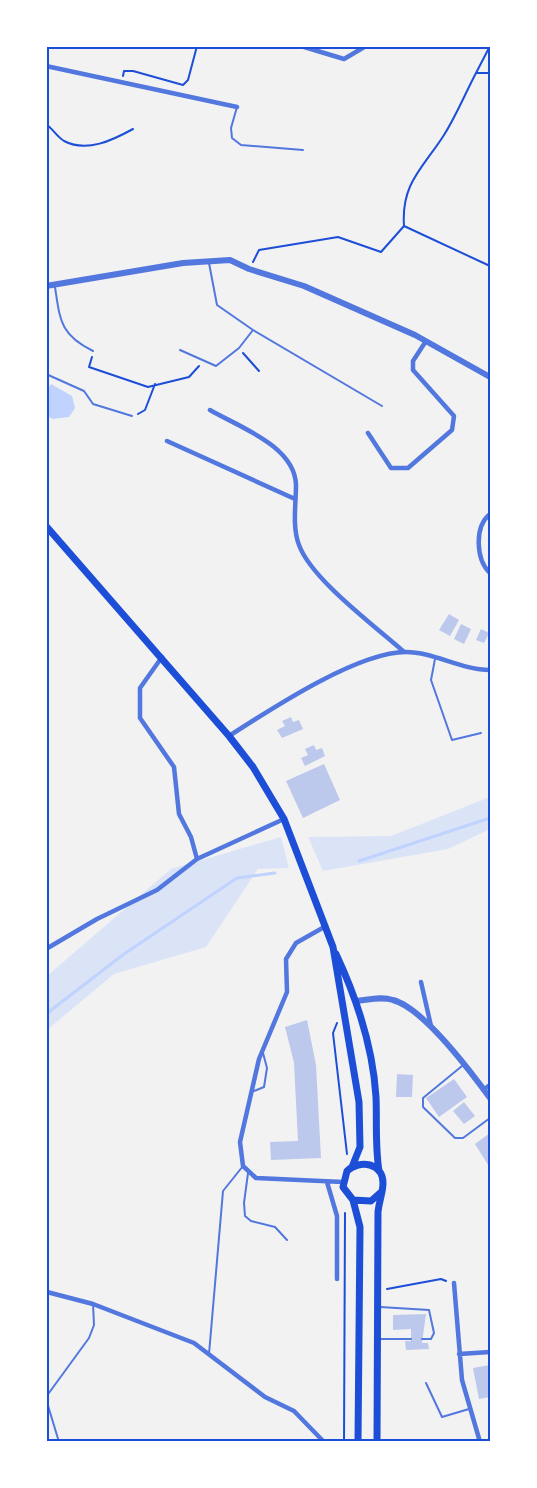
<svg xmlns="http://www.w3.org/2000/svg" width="537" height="1488" viewBox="0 0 537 1488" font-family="'IBM Plex Sans',sans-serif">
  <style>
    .green { fill: #dbe4f7 }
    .water { fill: #bfd3fe }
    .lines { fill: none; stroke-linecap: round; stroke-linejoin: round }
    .stream { stroke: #bfd3fe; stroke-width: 3 }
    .building { fill: #bdc9ec }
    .path { stroke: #1d4ed8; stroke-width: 2 }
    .service { stroke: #5277de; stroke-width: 2 }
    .minor { stroke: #5277de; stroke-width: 4.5 }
    .tertiary { stroke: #5277de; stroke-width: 6 }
    .secondary { stroke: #1d4ed8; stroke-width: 7 }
    .neatline { fill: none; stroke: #1d4ed8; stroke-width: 2 }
  </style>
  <rect width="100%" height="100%" fill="#f2f2f2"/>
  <path class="green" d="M490,797V829L448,849L323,871L308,837L391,836Z
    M281,837L289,868L258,869L206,947L114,974L47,1030V976L171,869Z"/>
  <path class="water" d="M51,384L72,396L75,408L69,417L52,419L47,415V390Z"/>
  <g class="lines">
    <path class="stream" d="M359,861L490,818
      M46,1014L124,954L237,878L275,873"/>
  </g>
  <path class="building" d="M449,614L459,620L450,636L439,630Z
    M461,624L471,629L464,644L454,639Z
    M481,629L489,633L484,643L476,640Z
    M291,717L293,722L299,720L303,729L282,738L277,730L285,726L282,721Z
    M314,745L316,750L322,748L325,756L305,766L301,758L308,755L305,749Z
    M324,764L340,800L303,818L286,781Z
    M307,1020L316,1065L321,1158L271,1160L270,1142L298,1141L294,1063L285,1027Z
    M397,1074L413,1075L412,1097H396Z
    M454,1079L467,1097L439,1117L426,1098Z
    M464,1102L475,1116L464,1124L453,1111Z
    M490,1133V1168L475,1144Z
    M426,1314L422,1343H428L429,1349L406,1350L405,1341H411V1329L393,1330V1315Z
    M490,1365V1397L479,1399L473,1368Z"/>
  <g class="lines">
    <path class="path" d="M476,73L490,46
      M490,73H476C465,94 456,116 444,135C423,168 401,183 404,226L490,266
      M123,76L124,71H133L183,85L188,80L197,46
      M46,124C53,129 57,137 64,141C87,153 113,140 133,129
      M253,262L259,250L338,237L381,252L404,226
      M243,353L259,371
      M92,357L89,367L148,387L189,377L199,366
      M138,414L145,410L155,384
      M337,1023L333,1033L347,1154
      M387,1289L441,1279L446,1281
      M344,1442L345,1213"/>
    <path class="service" d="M237,107L231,128L232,138L241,145L303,150
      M55,287C60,320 60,335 93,351
      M253,330L382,406
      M180,350L216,366L239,348L253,330L217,305L209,263
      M46,374L84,391L93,404L132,416
      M435,659L431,680L452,740L481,733
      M462,1066L423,1098V1107L455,1138H463L490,1118
      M254,1091L264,1087L267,1068L263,1053
      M248,1173L244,1203L245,1216L251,1221L275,1227L287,1240
      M380,1307L429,1310L434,1333L431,1339H422
      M378,1339H411
      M209,1354L223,1191L243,1166
      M426,1383L442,1417L469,1409
      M46,1397L89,1338L94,1325L93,1304
      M46,1399L59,1442"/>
    <path class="minor" d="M301,46L344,59L366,46
      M46,66L237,107
      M210,410C239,427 295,446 296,485C296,504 292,527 299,545C312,580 375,626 404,652
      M368,433L391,468H408L452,430L454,416L413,370V361L426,341
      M167,441L295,499
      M490,514C474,527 476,560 490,573
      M162,657L140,688V718L174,767L179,814L191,837L197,859
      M229,736C271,709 357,652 406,652C434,652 461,670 490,670
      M326,926L296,943L286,959L287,992L259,1059L240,1142L243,1166L256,1178L343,1182
      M46,949L97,919L157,890L197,859L284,819
      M421,982L431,1026
      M484,1089L490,1085
      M327,1182L337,1216V1279
      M454,1283L462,1380L480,1442
      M47,1292L93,1304L194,1343L265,1397L294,1411L324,1442
      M459,1354L490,1352"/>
    <path class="tertiary" d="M46,286L183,263L230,260L249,269L304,286L415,335L490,377
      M356,1001C368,1000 381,996 393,1000C423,1008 471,1072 490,1098"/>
    <path class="secondary" d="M46,526L229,736L253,767L284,819L333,947L359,1102L360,1147L352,1167
      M336,954C357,999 373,1047 376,1097C377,1121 375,1146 379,1171
      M353,1200L360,1227L358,1442
      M377,1442L378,1212C379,1202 383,1192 383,1183C383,1163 360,1159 347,1171L343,1187L353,1200L371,1201L380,1193"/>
  </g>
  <rect width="537" height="1488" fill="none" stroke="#ffffff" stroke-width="96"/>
  <rect x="48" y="48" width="441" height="1392" class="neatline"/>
</svg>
